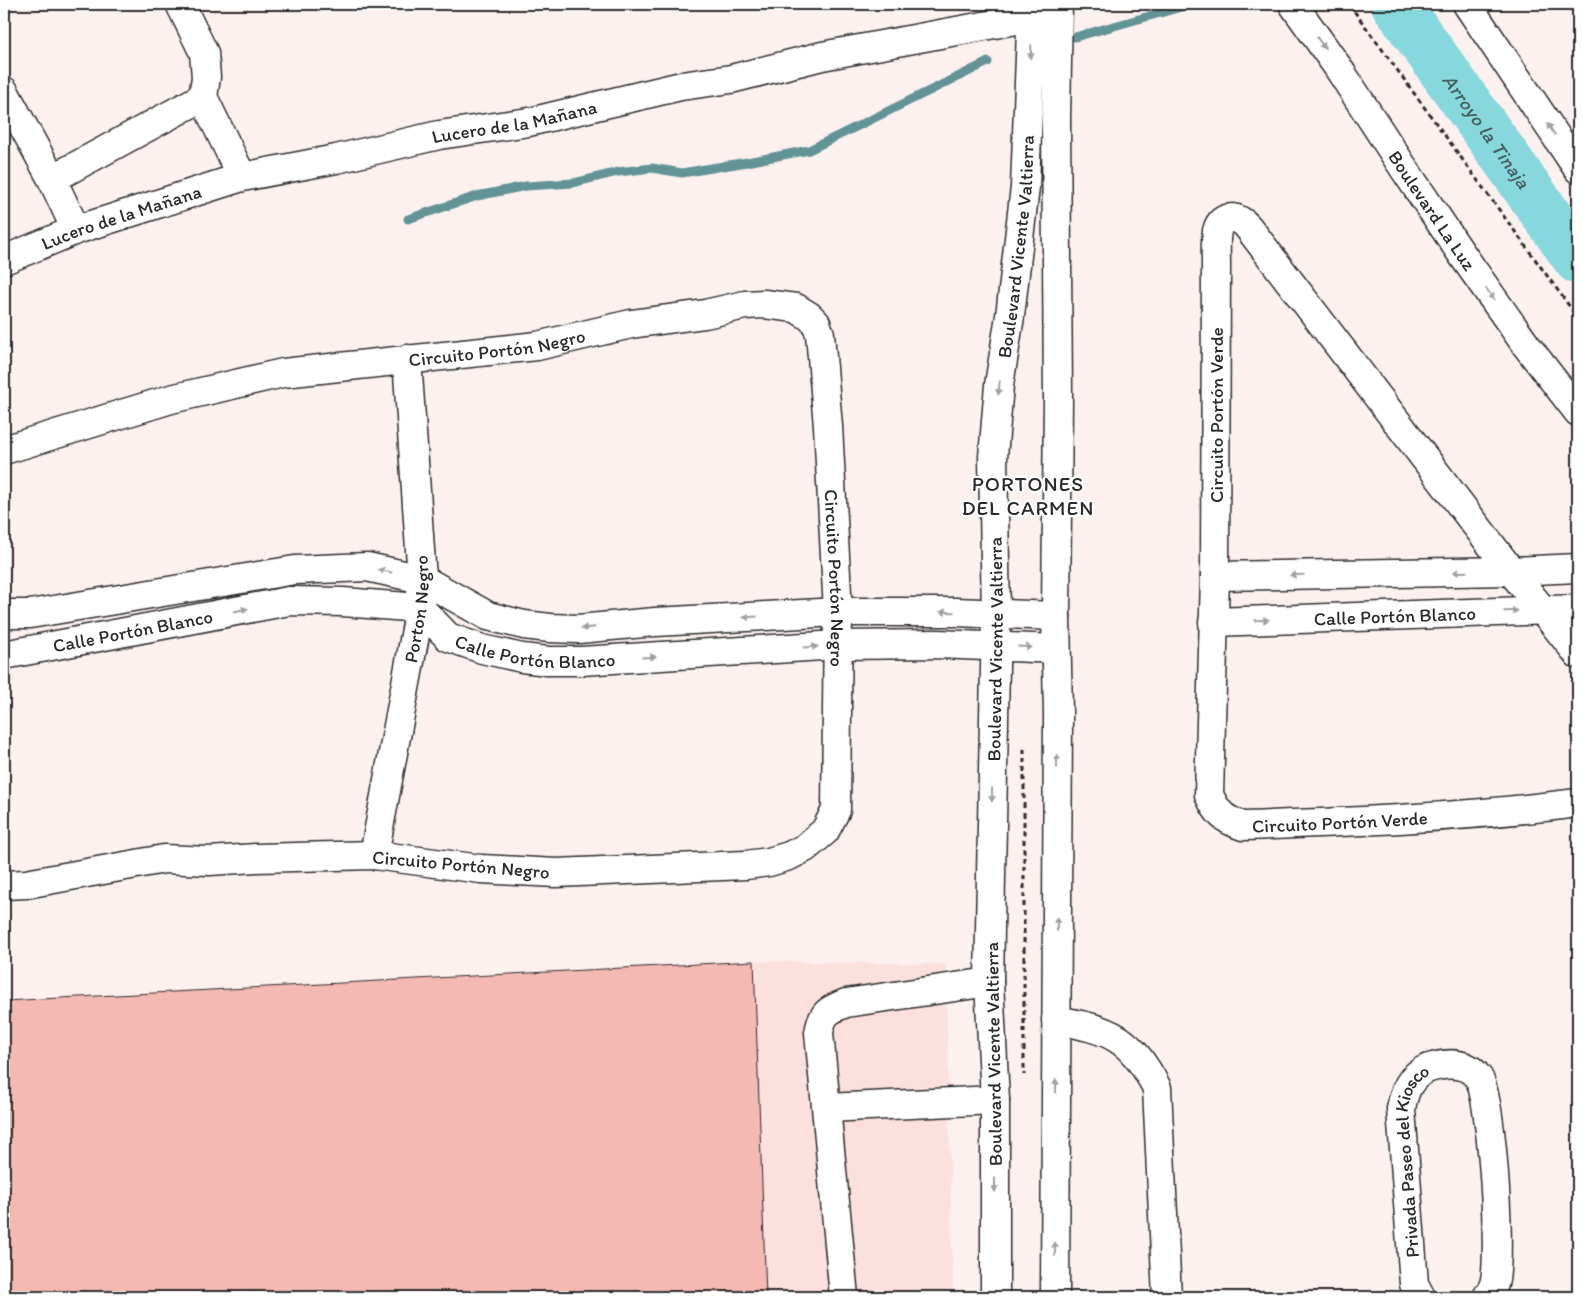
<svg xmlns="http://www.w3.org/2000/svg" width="1582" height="1301" viewBox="0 0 1582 1301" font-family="Itim,sans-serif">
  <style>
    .built { fill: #fbe0de }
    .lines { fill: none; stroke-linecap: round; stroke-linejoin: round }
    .stream { stroke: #629396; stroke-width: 9 }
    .river { stroke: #86d8dd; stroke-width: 50 }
    .building { fill: #f5b9b3; stroke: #2b2b2b }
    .minor-casing { stroke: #2b2b2b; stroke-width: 31 }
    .major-casing { stroke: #2b2b2b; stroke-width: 31 }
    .path { stroke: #2b2b2b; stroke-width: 3; stroke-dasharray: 5 4; stroke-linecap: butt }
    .minor { stroke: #fff; stroke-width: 28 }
    .major { stroke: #fff; stroke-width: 28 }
    .oneway { fill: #a0a0a0 }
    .labels { text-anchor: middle; stroke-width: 4.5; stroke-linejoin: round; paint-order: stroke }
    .street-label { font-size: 19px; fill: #2b2b2b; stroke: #fff }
    .water-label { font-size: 20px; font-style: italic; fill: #465f60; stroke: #fff }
    .quarter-label { font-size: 21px; letter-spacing: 1px; fill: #2b2b2b; stroke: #fff }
  </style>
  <rect width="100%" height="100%" fill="#fdf1f0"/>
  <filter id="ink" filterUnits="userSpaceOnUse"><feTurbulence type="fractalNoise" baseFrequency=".02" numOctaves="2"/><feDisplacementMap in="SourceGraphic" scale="10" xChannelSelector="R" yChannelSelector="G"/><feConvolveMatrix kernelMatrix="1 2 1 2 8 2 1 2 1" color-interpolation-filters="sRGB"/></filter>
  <g filter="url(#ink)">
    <path class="built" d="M754,961L946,964L953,1297H766Z"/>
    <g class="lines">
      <path class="stream" d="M1075,37L1192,4
        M408,219L477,196L526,186L573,183L618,172L652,168L682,173L747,162L809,150L988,62"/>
      <path class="river" id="s1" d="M1396,4L1578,259"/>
    </g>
    <path class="building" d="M754,961L766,1297H4V1001Z"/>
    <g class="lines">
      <defs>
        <g id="minor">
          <path d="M4,91L52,179L76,230"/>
          <path d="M203,97L242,177"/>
          <path d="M52,179L203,97L206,77L204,53L180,4"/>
          <path id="s2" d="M4,260L76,230L242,177L336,159L439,135L529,122L681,86L731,79L822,56L1032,17"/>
          <path id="s3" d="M4,450L171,399L283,373L537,346L631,324L705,314L745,305L764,304L796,308L809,316L816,323L820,334L828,426L838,612L836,810L825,831L805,848L789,856L769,862L746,865L556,873L481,869L374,855L256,858L209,861L164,859L26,884L4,885"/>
          <path d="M1215,576L1511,571L1578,568"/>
          <path d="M4,614H30L295,570L367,567L422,579L488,616L524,625L550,628L578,629L655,622L838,612H956L1056,616"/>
          <path id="s4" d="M1213,622L1578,609"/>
          <path id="s5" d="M1578,654L1511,571L1248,227C1239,216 1221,213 1217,231C1215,241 1216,254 1216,264L1215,576L1209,795C1218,814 1223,819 1243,826C1355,822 1467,817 1578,803"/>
          <path id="s6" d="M4,655L289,601L343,602L420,608L448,637L482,649L522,658L548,661H581L838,645L938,644L1056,649"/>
          <path id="s7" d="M374,855L420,608L422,579L407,359"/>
          <path d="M1056,1020C1112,1030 1130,1037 1157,1088L1167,1297"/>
          <path d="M827,1108L995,1100"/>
          <path d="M844,1297L819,1033C822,1013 828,1010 846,1003L989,982"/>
          <path id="s8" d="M1421,1297L1414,1284L1401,1109C1404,1091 1410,1075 1429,1068C1446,1063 1466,1061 1478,1077C1492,1096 1502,1258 1494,1284C1493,1288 1489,1294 1487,1297"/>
        </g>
        <g id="major">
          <path id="s9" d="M1293,4L1337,66L1405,170L1461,253L1526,345L1578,412"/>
          <path d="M1467,4L1578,169"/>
          <path id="s10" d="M995,1297V1100L989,982L996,614L993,457L999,385L1010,316L1025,187L1032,4"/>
          <path d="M1055,1297L1058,714L1056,616L1058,398L1056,120L1058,4"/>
        </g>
      </defs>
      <use href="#minor" class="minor-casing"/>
      <use href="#major" class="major-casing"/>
      <path class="path" d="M1349,4L1578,318
        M1024,749V1075"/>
      <use href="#minor" class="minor"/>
      <use href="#major" class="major"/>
    </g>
    <defs><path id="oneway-solid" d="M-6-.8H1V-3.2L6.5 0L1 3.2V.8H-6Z" transform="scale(1.25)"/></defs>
    <g class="oneway">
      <use href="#oneway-solid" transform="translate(1321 43) rotate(54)"/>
      <use href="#oneway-solid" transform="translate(1031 52) rotate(92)"/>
      <use href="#oneway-solid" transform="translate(1551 129) rotate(-124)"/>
      <use href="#oneway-solid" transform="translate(1490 294) rotate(55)"/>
      <use href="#oneway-solid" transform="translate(999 388) rotate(96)"/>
      <use href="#oneway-solid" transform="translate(385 571) rotate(-167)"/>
      <use href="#oneway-solid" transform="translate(1460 572) rotate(179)"/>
      <use href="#oneway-solid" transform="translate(1297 575) rotate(179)"/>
      <use href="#oneway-solid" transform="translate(241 610) rotate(-11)"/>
      <use href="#oneway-solid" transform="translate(1511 611) rotate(-2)"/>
      <use href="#oneway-solid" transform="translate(947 612) rotate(-179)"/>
      <use href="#oneway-solid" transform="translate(750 617) rotate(177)"/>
      <use href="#oneway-solid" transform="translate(1262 620) rotate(-2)"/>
      <use href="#oneway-solid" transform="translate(588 628) rotate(175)"/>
      <use href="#oneway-solid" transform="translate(811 647) rotate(-3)"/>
      <use href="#oneway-solid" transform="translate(1025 647) rotate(3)"/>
      <use href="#oneway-solid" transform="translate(649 657) rotate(-3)"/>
      <use href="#oneway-solid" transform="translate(1057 761) rotate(-90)"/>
      <use href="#oneway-solid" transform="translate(992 795) rotate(91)"/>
      <use href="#oneway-solid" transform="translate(1057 924) rotate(-90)"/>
      <use href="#oneway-solid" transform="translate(1056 1086) rotate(-90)"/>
      <use href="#oneway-solid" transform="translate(995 1185) rotate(90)"/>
      <use href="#oneway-solid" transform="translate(1055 1249) rotate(-90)"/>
    </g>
  </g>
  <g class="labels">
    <g class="street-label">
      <text dy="7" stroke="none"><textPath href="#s2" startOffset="530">Lucero de la Mañana</textPath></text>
      <text dy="7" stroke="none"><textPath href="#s9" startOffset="249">Boulevard La Luz</textPath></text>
      <text dy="7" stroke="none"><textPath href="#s2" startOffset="125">Lucero de la Mañana</textPath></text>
      <text dy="7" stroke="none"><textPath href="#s10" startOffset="1052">Boulevard Vicente Valtierra</textPath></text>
      <text dy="7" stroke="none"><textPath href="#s3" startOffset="505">Circuito Portón Negro</textPath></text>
      <text transform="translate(1216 415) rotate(-90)" y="7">Circuito Portón Verde</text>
      <text dy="7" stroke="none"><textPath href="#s3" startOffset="1090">Circuito Portón Negro</textPath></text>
      <text dy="7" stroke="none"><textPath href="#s7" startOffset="250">Porton Negro</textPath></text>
      <text dy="7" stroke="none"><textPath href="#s4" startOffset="182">Calle Portón Blanco</textPath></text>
      <text dy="7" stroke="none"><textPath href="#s6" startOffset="131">Calle Portón Blanco</textPath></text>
      <text dy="7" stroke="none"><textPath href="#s6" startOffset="551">Calle Portón Blanco</textPath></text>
      <text dy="7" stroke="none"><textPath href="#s10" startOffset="648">Boulevard Vicente Valtierra</textPath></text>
      <text dy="7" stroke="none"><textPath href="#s5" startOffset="1289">Circuito Portón Verde</textPath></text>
      <text transform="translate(461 864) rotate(5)" y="7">Circuito Portón Negro</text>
      <text transform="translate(993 1054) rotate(-91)" y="7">Boulevard Vicente Valtierra</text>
      <text dy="7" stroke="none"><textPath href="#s8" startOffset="141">Privada Paseo del Kiosco</textPath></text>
    </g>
    <g class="water-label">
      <text dy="7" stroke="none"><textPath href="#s1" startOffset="156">Arroyo la Tinaja</textPath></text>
    </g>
    <g class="quarter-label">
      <text x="1028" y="491">PORTONES<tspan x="1028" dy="24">DEL CARMEN</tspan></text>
    </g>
  </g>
  <rect width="1582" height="1301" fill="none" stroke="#fff" stroke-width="20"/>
  <rect x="10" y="10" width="1562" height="1281" fill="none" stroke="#2b2b2b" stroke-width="2" filter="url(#ink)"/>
</svg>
